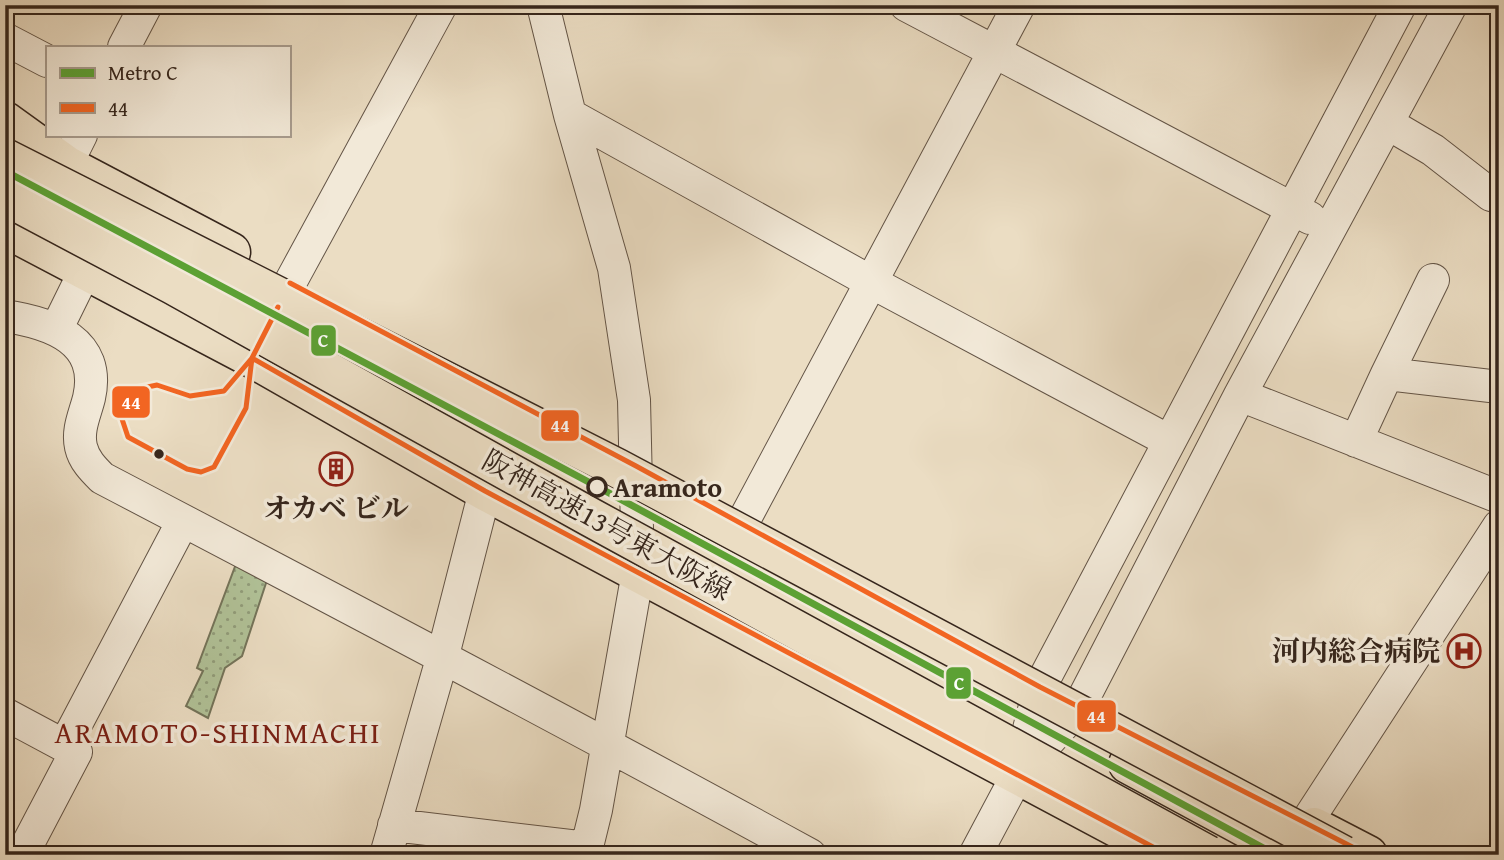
<svg xmlns="http://www.w3.org/2000/svg" width="1504" height="860" viewBox="0 0 1504 860" font-family="'Gentium Book Plus','Noto Serif JP',serif">
  <style>
    .park { fill: url(#park-dots); stroke: #74745a; stroke-width: 2 }
    .lines { fill: none; stroke-linecap: round; stroke-linejoin: round }
    .minor-casing { stroke: #635446; stroke-width: 34 }
    .highway-casing { stroke: #36261c; stroke-width: 41 }
    .minor { stroke: #f2e9d8; stroke-width: 32 }
    .highway { stroke: #ebddc3; stroke-width: 38 }
    .highway-bridge-casing { stroke: #36261c; stroke-width: 41; stroke-linecap: butt }
    .highway-bridge { stroke: #ebddc3; stroke-width: 38 }
    .bus-1-casing { stroke: #f2e9d8; stroke-width: 10 }
    .bus-1 { stroke: #f26522; stroke-width: 5 }
    .metro-1-casing { stroke: #f2e9d8; stroke-width: 12 }
    .metro-1 { stroke: #5ca134; stroke-width: 7 }
    .bus-dot { fill: #36261c; stroke: #f2e9d8; stroke-width: 2.5 }
    .stop-dot { fill: #f2e9d8; stroke: #36261c; stroke-width: 3.5 }
    .labels { text-anchor: middle; stroke-width: 7; stroke-linejoin: round; paint-order: stroke }
    .stop-label { font-size: 28px; font-weight: bold; fill: #36261c; stroke: #f2e9d8; text-anchor: start }
    .poi-label { font-size: 28px; font-weight: bold; fill: #36261c; stroke: #f2e9d8 }
    .street-label { font-size: 28px; fill: #36261c; stroke: #f2e9d8 }
    .neighbourhood-label { font-size: 30px; letter-spacing: 2px; fill: #7a1f14; stroke: #f2e9d8 }
    .line-badge { stroke: #f2e9d8; stroke-width: 2.5 }
    .badge-label { font-size: 19px; text-anchor: middle; font-weight: bold; fill: #fff }
  </style>
  <defs>
    <pattern id="park-dots" width="8" height="8" patternUnits="userSpaceOnUse" patternTransform="scale(1.75)"><rect width="8" height="8" fill="#b1c298"/><path d="M2 2h.1M6 6h.1" fill="none" stroke="#919d7b" stroke-width="1.8" stroke-linecap="round"/></pattern>
  </defs>
  <rect width="100%" height="100%" fill="#ebddc3"/>
  <filter id="stains"><feTurbulence type="fractalNoise" baseFrequency=".00286" numOctaves="4"/><feColorMatrix values="0 0 0 0 .2 0 0 0 0 .09 0 0 0 0 .02 0 0 0 .5 -.17"/></filter>
  <radialGradient id="worn" r=".72"><stop offset=".6" stop-color="#630" stop-opacity="0"/><stop offset="1" stop-color="#630" stop-opacity=".3"/></radialGradient>
  <path class="park" d="M236,564L267,580L242,656L225,668L208,718L186,706L203,671L197,668Z"/>
  <g class="lines">
    <defs>
      <path id="minor" d="M543,5L570,115L614,268L634,400L638,572L596,810L585,855
        M906,5L1310,218
        M5,39L47,61
        M124,47L146,5
        M570,115L871,282L1169,441
        M1387,123L1433,150L1491,195L1499,197
        M66,165L81,135
        M5,316C52,323 102,341 89,398C85,414 77,430 81,447C84,460 93,469 102,478C339,602 575,726 810,855
        M56,330L85,271
        M253,356L290,283L441,5
        M1387,374L1433,280
        M1240,395L1499,497
        M1356,441L1387,374L1499,387
        M742,524L1019,5
        M5,714L76,752L22,855
        M65,745L183,521
        M1018,771L1040,687L1400,5
        M1306,823L1499,526
        M394,825L587,848
        M386,855L442,659L485,491
        M975,855L1017,776L1079,707L1240,395L1451,5"/>
      <path id="highway" d="M5,121L66,165L231,252
        M5,228L252,358L485,491L1168,855
        M1128,764L1296,855
        M1314,827L1368,855"/>
    </defs>
    <use href="#minor" class="minor-casing"/>
    <use href="#highway" class="highway-casing"/>
    <use href="#minor" class="minor"/>
    <use href="#highway" class="highway"/>
    <defs>
      <path id="highway-bridge" d="M5,158L617,468L1343,855
        M5,196L173,285L590,517L1208,855"/>
    </defs>
    <use href="#highway-bridge" class="highway-bridge-casing"/>
    <use href="#highway-bridge" class="highway-bridge"/>
    <defs>
      <path id="bus-1" d="M290,283L636,466L1040,687L1368,855
        M252,358L485,491L1168,855
        M252,358L246,408L214,467L201,472L187,469L128,437L122,419L138,389L157,385L190,396L224,391Z
        M252,358L278,307"/>
    </defs>
    <use href="#bus-1" class="bus-1-casing"/>
    <use href="#bus-1" class="bus-1"/>
    <defs>
      <path id="metro-1" d="M5,171L598,487L1276,855"/>
    </defs>
    <use href="#metro-1" class="metro-1-casing"/>
    <use href="#metro-1" class="metro-1"/>
  </g>
  <defs>
    <symbol id="building-ring" viewBox="-11 -11 22 22"><circle r="9.5" fill="#f2e9d8" stroke="#8f2418" stroke-width="1.5"/><path d="M-4-6H4V6H1V3H-1V6H-4ZM-2.5-4.3h1.7v1.8h-1.7ZM.8-4.3h1.7v1.8H.8ZM-2.5-1h1.7V.8h-1.7ZM.8-1h1.7V.8H.8Z" fill="#8f2418"/></symbol>
    <symbol id="hospital-ring" viewBox="-11 -11 22 22"><circle r="9.5" fill="#f2e9d8" stroke="#8f2418" stroke-width="1.5"/><path d="M-5-5h3v3.5h4V-5h3V5h-3V1.5h-4V5h-3Z" fill="#8f2418"/></symbol>
  </defs>
  <g fill-rule="evenodd">
    <use href="#building-ring" x="317" y="450" width="38" height="38"/>
    <use href="#hospital-ring" x="1445" y="632" width="38" height="38"/>
  </g>
  <circle class="bus-dot" cx="159" cy="454" r="6"/>
  <circle class="stop-dot" cx="597" cy="487" r="9"/>
  <g class="labels">
    <g class="stop-label">
      <text x="613" y="497">Aramoto</text>
    </g>
    <g class="poi-label">
      <text x="336" y="518">オカベ ビル</text>
      <text x="1440" y="661" text-anchor="end">河内総合病院</text>
    </g>
    <g class="street-label">
      <text transform="translate(607 525) rotate(29)" y="10">阪神高速13号東大阪線</text>
    </g>
    <g class="neighbourhood-label">
      <text x="218" y="743">ARAMOTO-SHINMACHI</text>
    </g>
  </g>
  <g class="line-badge">
    <rect x="310" y="324" width="27" height="33" rx="7" fill="#5ca134"/>
    <rect x="111" y="385" width="40" height="34" rx="7" fill="#f26522"/>
    <rect x="540" y="409" width="40" height="33" rx="7" fill="#f26522"/>
    <rect x="945" y="666" width="27" height="34" rx="7" fill="#5ca134"/>
    <rect x="1076" y="699" width="41" height="34" rx="7" fill="#f26522"/>
  </g>
  <g class="badge-label">
    <text x="323" y="347">C</text>
    <text x="131" y="409">44</text>
    <text x="560" y="432">44</text>
    <text x="959" y="690">C</text>
    <text x="1096" y="723">44</text>
  </g>
  <rect width="1504" height="860" fill="none" stroke="#ebddc3" stroke-width="28"/>
  <rect x="7" y="7" width="1490" height="846" fill="none" stroke="#36261c" stroke-width="3.5"/>
  <rect x="14" y="14" width="1476" height="832" fill="none" stroke="#36261c" stroke-width="2"/>
  <rect x="46" y="46" width="245" height="91" fill="#f2e9d8" stroke="#a79b8d" stroke-width="2"/>
  <rect x="60" y="68" width="35" height="10" fill="#5ca134" stroke="#a79b8d" stroke-width="2"/>
  <text x="108" y="80" font-size="21" fill="#36261c">Metro C</text>
  <rect x="60" y="103" width="35" height="10" fill="#f26522" stroke="#a79b8d" stroke-width="2"/>
  <text x="108" y="116" font-size="21" fill="#36261c">44</text>
  <rect width="100%" height="100%" filter="url(#stains)"/>
  <rect width="100%" height="100%" fill="url(#worn)"/>
</svg>
